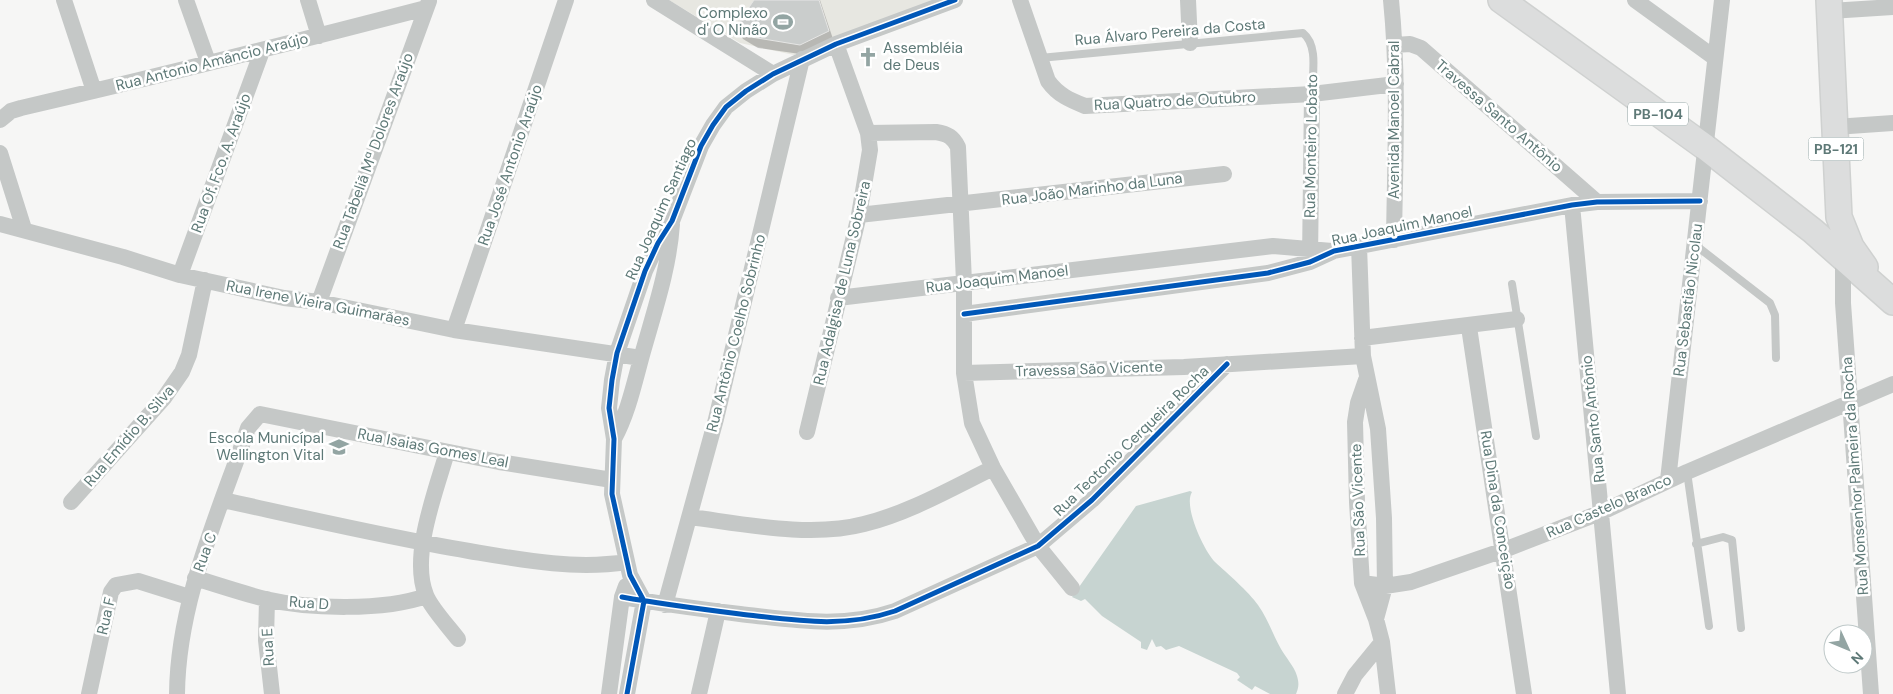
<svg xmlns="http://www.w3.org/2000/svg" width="1893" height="694" viewBox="0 0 1893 694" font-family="'DM Sans',sans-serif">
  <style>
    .green { fill: #e7e7e1 }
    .water { fill: #c7d4d1 }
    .shadow { fill: #0003 }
    .building { fill: #cacdcc; stroke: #e6e6e5 }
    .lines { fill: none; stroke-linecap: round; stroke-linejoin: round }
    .primary-casing { stroke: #cfd1d0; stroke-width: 28 }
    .service { stroke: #c5c8c7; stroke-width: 8 }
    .minor { stroke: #c5c8c7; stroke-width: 16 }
    .primary { stroke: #dcdddd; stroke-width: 25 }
    .cycleway-casing { stroke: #fff; stroke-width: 8 }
    .cycleway { stroke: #0057b8; stroke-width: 5 }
    .labels { text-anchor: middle; stroke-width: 5; stroke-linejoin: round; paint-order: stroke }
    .shield { fill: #fff; stroke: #8ea1a0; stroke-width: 1 }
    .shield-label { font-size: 14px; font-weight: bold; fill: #5e7977 }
    .poi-label { font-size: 15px; fill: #5e7977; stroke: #fff; text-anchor: end }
    .street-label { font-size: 15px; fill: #5e7977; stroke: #fff }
  </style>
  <rect width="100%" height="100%" fill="#f6f6f5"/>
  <path class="green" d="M669,0H950L803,57L740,43Z"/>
  <path class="water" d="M1190,491L1192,492C1183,506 1204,551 1215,562C1227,573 1249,592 1258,605C1268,619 1273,635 1281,649C1286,658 1294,666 1297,676C1299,683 1299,687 1296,694H1270L1255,686L1252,690L1237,680L1240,677L1237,673L1179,646L1166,650L1161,646L1156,647L1152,639L1147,650L1141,648V642L1102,616L1085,599L1081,601L1072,597L1136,506Z"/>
  <path class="shadow" d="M755,0H820L834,42L807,55L758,48L743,39L737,28Z"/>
  <path class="building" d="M754,0H819L829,31L800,45L751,37L735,28Z"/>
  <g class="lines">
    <defs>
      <path id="primary" d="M1501,0L1705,147L1813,231L1893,302
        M1829,0L1839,217L1851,247L1865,267"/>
    </defs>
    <use href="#primary" class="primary-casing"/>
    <path class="service" d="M1040,58L1303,33C1319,46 1312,75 1312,94
      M1694,244L1770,303L1775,315L1776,358
      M1512,284L1536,436
      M1687,472L1709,626
      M1696,544L1723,537L1732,540L1741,628"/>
    <path class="minor" d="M64,0L94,91
      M186,0L208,62
      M308,0L319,36
      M654,0L773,74
      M1020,0L1048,81C1058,95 1070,100 1085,106L1312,94L1396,84
      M1188,0L1190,43
      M1391,0C1399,80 1395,160 1394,240
      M1635,0L1715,58
      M1830,11L1893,7
      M1395,45L1410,44L1421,48L1597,202
      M0,120L11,111L21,108C156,77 291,43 426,8
      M1835,127L1893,123
      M868,133L936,132C948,134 953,137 958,147L964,282V373L972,423L993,468L1038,546L1072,588
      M0,153L24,229
      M1572,205L1618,694
      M859,215L1224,174
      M0,224L123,257L180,275L284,298L319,302L454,330L641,358
      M1359,246L1363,356L1378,429L1384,518L1385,586L1376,619
      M1843,258V303L1871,694
      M1310,260L1312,94
      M180,275L262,51
      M838,298L1273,246L1332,251
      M319,302L429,1
      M964,314L1268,273L1310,262L1334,251L1572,205L1597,202L1700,201
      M1469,327L1524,694
      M454,330L566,0
      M1362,338L1517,319
      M964,373L1184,367L1363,356
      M1366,380L1358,403L1355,422L1357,502L1362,583L1376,619L1382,642L1388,694
      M807,432L859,215L870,150L868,133L836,44
      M614,439C628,413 634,384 642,355C654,312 669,269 672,224
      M447,452C436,491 410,556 426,595C431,608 449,627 458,639
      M1668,480L1722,0
      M223,500C305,518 386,537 469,551C522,560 574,570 627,562
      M71,502L164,398L182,372L189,355L205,280
      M690,517C744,524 811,538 864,524C909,513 952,488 993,468
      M195,578C218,585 242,593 265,599C308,609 385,611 426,596
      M1362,583L1385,586L1411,582L1504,550L1602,512L1687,472L1893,384
      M622,597C661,604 700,609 740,614C794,620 842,629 895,611L1038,546L1092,500L1227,364
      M267,599L266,640L272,694
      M665,605L716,419L802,59
      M89,694L111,592L116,585L138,581L189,597
      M177,694C178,601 218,515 248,428L260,414L499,462L612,480
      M609,694L622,597L626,586
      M627,694L644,601L630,575L612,494L614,439L609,408L612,380L617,353L645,271L658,243L672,221L701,146L713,125L726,107L746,91L773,74L836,44L955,0
      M699,694L718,611
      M1345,694L1355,675L1382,642"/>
    <use href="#primary" class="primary"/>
    <defs>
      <path id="cycleway" d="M964,314L1268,273L1310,262L1334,251L1572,205L1597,202L1700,201
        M622,597C661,604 700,609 740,614C794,620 842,629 895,611L1038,546L1092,500L1227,364
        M627,694L644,601L630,575L612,494L614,439L609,408L612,380L617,353L645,271L658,243L672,221L701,146L713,125L726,107L746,91L773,74L836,44L955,0"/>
    </defs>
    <use href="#cycleway" class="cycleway-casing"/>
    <use href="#cycleway" class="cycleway"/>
  </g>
  <defs>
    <symbol id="stadium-bare" viewBox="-9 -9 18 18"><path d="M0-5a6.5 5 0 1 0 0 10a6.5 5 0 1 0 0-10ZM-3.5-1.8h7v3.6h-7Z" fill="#93a5a3" stroke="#fff" stroke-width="2.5" paint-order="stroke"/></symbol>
    <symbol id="church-bare" viewBox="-9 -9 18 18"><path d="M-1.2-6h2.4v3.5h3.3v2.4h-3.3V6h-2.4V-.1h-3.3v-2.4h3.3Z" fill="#93a5a3" stroke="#fff" stroke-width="2.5" paint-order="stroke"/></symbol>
    <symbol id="school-bare" viewBox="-9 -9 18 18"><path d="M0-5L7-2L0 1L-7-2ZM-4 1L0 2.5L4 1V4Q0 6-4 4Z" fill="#93a5a3" stroke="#fff" stroke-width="2.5" paint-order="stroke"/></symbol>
  </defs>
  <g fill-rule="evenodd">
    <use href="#stadium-bare" x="769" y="8" width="28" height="28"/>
    <use href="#church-bare" x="854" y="43" width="28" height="28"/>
    <use href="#school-bare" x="325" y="433" width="28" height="28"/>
  </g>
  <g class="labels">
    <g class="shield">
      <rect x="1628" y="102.5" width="60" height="23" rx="4"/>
      <rect x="1808.5" y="137.5" width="55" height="23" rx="4"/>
    </g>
    <g class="shield-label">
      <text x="1658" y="119">PB-104</text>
      <text x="1836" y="154">PB-121</text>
    </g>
    <g class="poi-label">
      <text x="768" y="18">Complexo<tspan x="768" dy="17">d' O Ninão</tspan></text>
      <text x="883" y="53" text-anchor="start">Assembléia<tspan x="883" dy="17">de Deus</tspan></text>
      <text x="324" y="443">Escola Municípal<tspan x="324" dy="17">Wellington Vital</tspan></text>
    </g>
    <g class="street-label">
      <text transform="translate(1170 32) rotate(-5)" y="5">Rua Álvaro Pereira da Costa</text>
      <text transform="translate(212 62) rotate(-14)" y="5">Rua Antonio Amâncio Araújo</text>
      <text transform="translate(1175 101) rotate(-3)" y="5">Rua Quatro de Outubro</text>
      <text transform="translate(1499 116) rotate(41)" y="5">Travessa Santo Antônio</text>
      <text transform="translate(1394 120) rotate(-90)" y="5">Avenida Manoel Cabral</text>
      <text transform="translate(1311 146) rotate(-89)" y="5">Rua Monteiro Lobato</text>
      <text transform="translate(373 151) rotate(-70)" y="5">Rua Tabeliã Mª Dolores Araújo</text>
      <text transform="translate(221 163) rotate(-70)" y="5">Rua Of. Fco. A. Araújo</text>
      <text transform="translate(510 165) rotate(-71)" y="5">Rua José Antonio Araújo</text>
      <text transform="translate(1092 189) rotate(-7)" y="5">Rua João Marinho da Luna</text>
      <text transform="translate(661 209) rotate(-66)" y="5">Rua Joaquim Santiago</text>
      <text transform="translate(1402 226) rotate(-12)" y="5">Rua Joaquim Manoel</text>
      <text transform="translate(997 279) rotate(-7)" y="5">Rua Joaquim Manoel</text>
      <text transform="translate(842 283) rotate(-77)" y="5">Rua Adalgisa de Luna Sobreira</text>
      <text transform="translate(1688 300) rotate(-83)" y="5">Rua Sebastião Nicolau</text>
      <text transform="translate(318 303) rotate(11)" y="5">Rua Irene Vieira Guimarães</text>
      <text transform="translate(736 333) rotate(-76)" y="5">Rua Antônio Coelho Sobrinho</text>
      <text transform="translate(1089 369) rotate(-2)" y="5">Travessa São Vicente</text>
      <text transform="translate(1593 419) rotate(-96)" y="5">Rua Santo Antônio</text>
      <text transform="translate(129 436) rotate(-49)" y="5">Rua Emídio B. Silva</text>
      <text transform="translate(1131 441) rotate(-44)" y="5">Rua Teotonio Cerqueira Rocha</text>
      <text transform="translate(433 448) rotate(11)" y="5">Rua Isaias Gomes Leal</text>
      <text transform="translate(1855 476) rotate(-94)" y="5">Rua Monsenhor Palmeira da Rocha</text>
      <text transform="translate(1358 500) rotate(-92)" y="5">Rua São Vicente</text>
      <text transform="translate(1609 506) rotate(-24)" y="5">Rua Castelo Branco</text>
      <text transform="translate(1498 510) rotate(81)" y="5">Rua Dina da Conceição</text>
      <text transform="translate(205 552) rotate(-70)" y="5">Rua C</text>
      <text transform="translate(309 603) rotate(4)" y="5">Rua D</text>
      <text transform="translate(106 616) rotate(-77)" y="5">Rua F</text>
      <text transform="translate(268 647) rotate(-93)" y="5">Rua E</text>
    </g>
  </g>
  <g transform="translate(1848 649) rotate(134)"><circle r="24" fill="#ffffff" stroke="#bfc9c9"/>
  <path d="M0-4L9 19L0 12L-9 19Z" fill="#93a5a3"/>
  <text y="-8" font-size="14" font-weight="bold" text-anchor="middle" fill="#5e7977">N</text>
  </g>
</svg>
